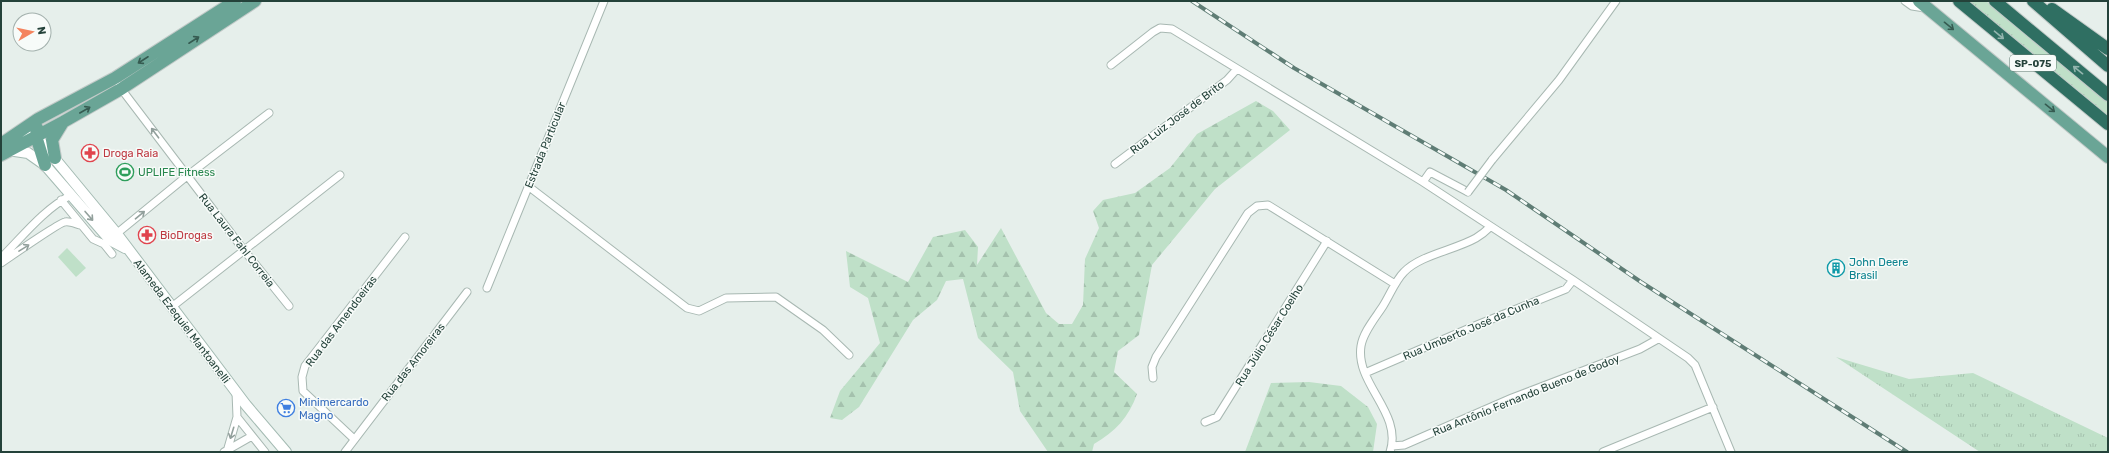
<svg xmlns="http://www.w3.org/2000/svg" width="2109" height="453" viewBox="0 0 2109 453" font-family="Rubik,sans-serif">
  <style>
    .grass { fill: url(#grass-tufts) }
    .forest { fill: url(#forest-firs) }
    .park { fill: #bfe0c8 }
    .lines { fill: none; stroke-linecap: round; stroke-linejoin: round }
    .street-casing { stroke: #a8b8b2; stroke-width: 9 }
    .secondary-casing { stroke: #a4bbb3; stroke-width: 12 }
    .primary-casing { stroke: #c2cac8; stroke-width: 14 }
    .highway-casing { stroke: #c2cac8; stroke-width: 14 }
    .street { stroke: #fff; stroke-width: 7 }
    .secondary { stroke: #fff; stroke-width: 10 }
    .primary { stroke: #6aa596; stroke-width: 12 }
    .highway { stroke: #2f6f62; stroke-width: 12 }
    .rail-casing { stroke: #5f7d75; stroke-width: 4 }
    .rail { stroke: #f7fbf9; stroke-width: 2.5; stroke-dasharray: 8; stroke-linecap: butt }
    .street-bridge-casing { stroke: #a8b8b2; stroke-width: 9; stroke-linecap: butt }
    .street-bridge { stroke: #fff; stroke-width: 7 }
    .oneway { stroke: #365b51 }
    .oneway2 { stroke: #93b5ae }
    .oneway3 { stroke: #92a09c }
    .labels { text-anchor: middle; stroke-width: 3; stroke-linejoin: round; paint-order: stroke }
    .shield { fill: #f7fbf9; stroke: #637a73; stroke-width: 1 }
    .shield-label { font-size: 10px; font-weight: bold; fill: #24423a }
    .street-label { font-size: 11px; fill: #24423a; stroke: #f7fbf9 }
    .health-label { font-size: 11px; fill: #be3a42; stroke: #f7fbf9; text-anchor: start }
    .leisure-label { font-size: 11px; fill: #27864d; stroke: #f7fbf9; text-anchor: start }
    .culture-label { font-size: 11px; fill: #0d838f; stroke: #f7fbf9; text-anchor: start }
    .shop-label { font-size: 11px; fill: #366cbe; stroke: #f7fbf9; text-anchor: start }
  </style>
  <defs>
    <pattern id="grass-tufts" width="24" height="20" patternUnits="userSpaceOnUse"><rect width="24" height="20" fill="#bfe0c8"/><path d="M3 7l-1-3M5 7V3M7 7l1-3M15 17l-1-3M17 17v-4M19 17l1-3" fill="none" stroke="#a4c1ad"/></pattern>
    <pattern id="forest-firs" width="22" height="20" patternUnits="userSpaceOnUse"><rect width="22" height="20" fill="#bfe0c8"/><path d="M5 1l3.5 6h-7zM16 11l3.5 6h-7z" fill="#a4c1ad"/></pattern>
  </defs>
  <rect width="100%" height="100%" fill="#e6efeb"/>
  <path class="grass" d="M1965,1H1986L2108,101V118Z
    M1836,357L1909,379L1973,373L2108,438V452H1980Z"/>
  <path class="forest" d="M1256,101L1273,111L1290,130L1215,189L1152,265L1139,335L1118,351L1114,372L1137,394C1129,417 1115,432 1094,444L1092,452H1048L1020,411L1013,372L978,338L963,279L946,281L937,300L913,320L859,407L842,420L830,418L840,391L880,343L868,298L850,287L846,251L908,282L933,237L965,230L978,247L977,265L1001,228L1046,313L1059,324H1072L1083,305L1085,259L1099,228L1093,211L1103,200L1135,193L1170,168L1197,134Z
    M1309,382L1341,386L1368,407L1377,424L1373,452H1245L1271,383Z"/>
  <path class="park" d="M67,248L86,268L76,277L58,257Z"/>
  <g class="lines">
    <defs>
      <path id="street" d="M1905,1L1912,6L1925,8
        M1111,65L1153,32L1160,28L1172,29L1423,182L1573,280L1688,358L1695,365L1731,452
        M119,86L243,249L289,306
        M1492,160L1559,80L1616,1
        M1115,164L1227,80L1237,69
        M1423,182L1430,172L1468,192
        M528,186L687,308L699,311L726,298L776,297L823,330L849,355
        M61,200L93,239L104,244
        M104,244L187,176L269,113
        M104,244L112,254
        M1,258C23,236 43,210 71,195
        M1,263C10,257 60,222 65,222C69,221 76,224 80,225
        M487,288L604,1
        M173,306L340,175
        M1365,373L1477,325L1566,289L1573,280
        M1153,378L1152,367L1156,357L1248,213L1257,206L1268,205L1395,284
        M236,392L237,417L265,452
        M1205,422L1217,417L1327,241
        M354,439L303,391L302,377L305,366L405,237
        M1392,446L1404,445L1512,398L1640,349L1658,339
        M228,448L237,417
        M224,452L252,436
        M345,452L467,292
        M1390,452C1403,413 1355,384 1361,346C1363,332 1376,317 1383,306C1390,295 1395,281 1404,272C1420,255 1455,250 1476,238C1481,235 1486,231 1490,227
        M1603,452L1713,407"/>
      <path id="secondary" d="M14,135L25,133L36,136L117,234L246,405L286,452
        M8,150L28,153L45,165L110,240L125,248"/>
      <path id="primary" d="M1919,1L2108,157
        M37,128L36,136L45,165
        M1,144L38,119L115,78L235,1
        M1,155L63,122L121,89L255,1
        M55,158L52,140L63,122"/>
      <path id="highway" d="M1959,1L2108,124
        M1995,1L2108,95
        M2033,1L2108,66
        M2052,9L2108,49"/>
    </defs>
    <use href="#street" class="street-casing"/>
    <use href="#secondary" class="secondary-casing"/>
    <use href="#primary" class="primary-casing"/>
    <use href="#highway" class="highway-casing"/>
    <use href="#street" class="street"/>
    <use href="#secondary" class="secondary"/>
    <use href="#primary" class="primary"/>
    <use href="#highway" class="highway"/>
    <defs>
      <path id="rail" d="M1192,1L1294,68L1506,190L1641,282L1907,452"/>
    </defs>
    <use href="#rail" class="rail-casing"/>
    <use href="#rail" class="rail"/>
    <defs>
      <path id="street-bridge" d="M1468,192L1492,160"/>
    </defs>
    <use href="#street-bridge" class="street-bridge-casing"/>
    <use href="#street-bridge" class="street-bridge"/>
  </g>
  <defs><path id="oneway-shaft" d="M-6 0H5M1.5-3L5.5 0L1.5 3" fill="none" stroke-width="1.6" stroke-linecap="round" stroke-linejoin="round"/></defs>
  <g class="oneway">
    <use href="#oneway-shaft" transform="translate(1949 26) rotate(39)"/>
    <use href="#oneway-shaft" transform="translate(194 40) rotate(-33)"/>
    <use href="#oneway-shaft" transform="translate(143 60) rotate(147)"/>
    <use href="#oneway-shaft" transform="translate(2050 108) rotate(39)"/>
    <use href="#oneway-shaft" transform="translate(85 110) rotate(-30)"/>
  </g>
  <g class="oneway2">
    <use href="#oneway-shaft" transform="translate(1999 35) rotate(40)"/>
    <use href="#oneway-shaft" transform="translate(2078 70) rotate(-141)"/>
  </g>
  <g class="oneway3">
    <use href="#oneway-shaft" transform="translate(155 133) rotate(-127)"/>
    <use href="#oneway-shaft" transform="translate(140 215) rotate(-40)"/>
    <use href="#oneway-shaft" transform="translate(89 216) rotate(49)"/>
    <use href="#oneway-shaft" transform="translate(24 248) rotate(-32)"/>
    <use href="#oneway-shaft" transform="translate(232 433) rotate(107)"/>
  </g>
  <defs>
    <symbol id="pharmacy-ring" viewBox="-11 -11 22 22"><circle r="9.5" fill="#f7fbf9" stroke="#e0444e" stroke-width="1.5"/><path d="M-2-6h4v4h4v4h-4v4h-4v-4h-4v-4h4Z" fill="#e0444e"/></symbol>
    <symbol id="stadium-ring" viewBox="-11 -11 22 22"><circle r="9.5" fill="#f7fbf9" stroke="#2e9e5b" stroke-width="1.5"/><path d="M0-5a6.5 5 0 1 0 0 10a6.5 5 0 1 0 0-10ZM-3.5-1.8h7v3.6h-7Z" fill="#2e9e5b"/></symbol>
    <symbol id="building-ring" viewBox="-11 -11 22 22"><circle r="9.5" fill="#f7fbf9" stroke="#0f9aa8" stroke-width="1.5"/><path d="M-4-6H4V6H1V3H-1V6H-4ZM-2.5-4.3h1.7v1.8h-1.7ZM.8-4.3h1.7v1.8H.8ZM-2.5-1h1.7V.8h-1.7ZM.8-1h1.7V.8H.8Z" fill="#0f9aa8"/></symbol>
    <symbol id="supermarket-ring" viewBox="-11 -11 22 22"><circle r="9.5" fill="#f7fbf9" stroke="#3f7fe0" stroke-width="1.5"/><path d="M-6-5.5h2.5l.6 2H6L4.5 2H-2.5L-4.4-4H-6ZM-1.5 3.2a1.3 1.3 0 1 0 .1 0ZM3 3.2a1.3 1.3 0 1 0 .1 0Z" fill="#3f7fe0"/></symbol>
  </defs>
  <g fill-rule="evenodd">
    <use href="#pharmacy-ring" x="80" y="143" width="20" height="20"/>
    <use href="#stadium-ring" x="115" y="162" width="20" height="20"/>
    <use href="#pharmacy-ring" x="137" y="225" width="20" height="20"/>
    <use href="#building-ring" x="1826" y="258" width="20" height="20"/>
    <use href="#supermarket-ring" x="276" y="398" width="20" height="20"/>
  </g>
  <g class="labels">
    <rect class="shield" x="2010" y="55" width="46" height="16" rx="3"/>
    <g class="shield-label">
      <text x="2033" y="67">SP-075</text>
    </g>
    <g class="street-label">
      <text transform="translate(1177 117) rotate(-37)" y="4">Rua Luiz José de Brito</text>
      <text transform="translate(545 145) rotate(-68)" y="4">Estrada Particular</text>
      <text transform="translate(237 240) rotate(52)" y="4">Rua Laura Fahl Correia</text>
      <text transform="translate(182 321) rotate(53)" y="4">Alameda Ezequiel Mantoanelli</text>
      <text transform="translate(341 321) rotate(-53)" y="4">Rua das Amendoeiras</text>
      <text transform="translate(1471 328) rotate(-23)" y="4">Rua Umberto José da Cunha</text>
      <text transform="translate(1269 335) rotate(-58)" y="4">Rua Júlio César Coelho</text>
      <text transform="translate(413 362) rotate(-52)" y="4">Rua das Amoreiras</text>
      <text transform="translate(1526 395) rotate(-22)" y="4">Rua Antônio Fernando Bueno de Godoy</text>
    </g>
    <g class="health-label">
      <text x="103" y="157">Droga Raia</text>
      <text x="160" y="239">BioDrogas</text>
    </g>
    <g class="leisure-label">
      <text x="138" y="176">UPLIFE Fitness</text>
    </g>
    <g class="culture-label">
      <text x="1849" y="266">John Deere<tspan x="1849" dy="13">Brasil</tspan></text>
    </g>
    <g class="shop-label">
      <text x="299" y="406">Minimercardo<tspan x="299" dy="13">Magno</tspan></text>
    </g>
  </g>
  <rect width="2109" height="453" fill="none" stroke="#24423a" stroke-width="4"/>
  <g transform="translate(32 32) rotate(81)"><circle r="19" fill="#f7fbf9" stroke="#a3b1ad"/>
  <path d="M0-3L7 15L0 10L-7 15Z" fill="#f4845f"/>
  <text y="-6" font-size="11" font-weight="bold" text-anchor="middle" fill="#24423a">N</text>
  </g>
</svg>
